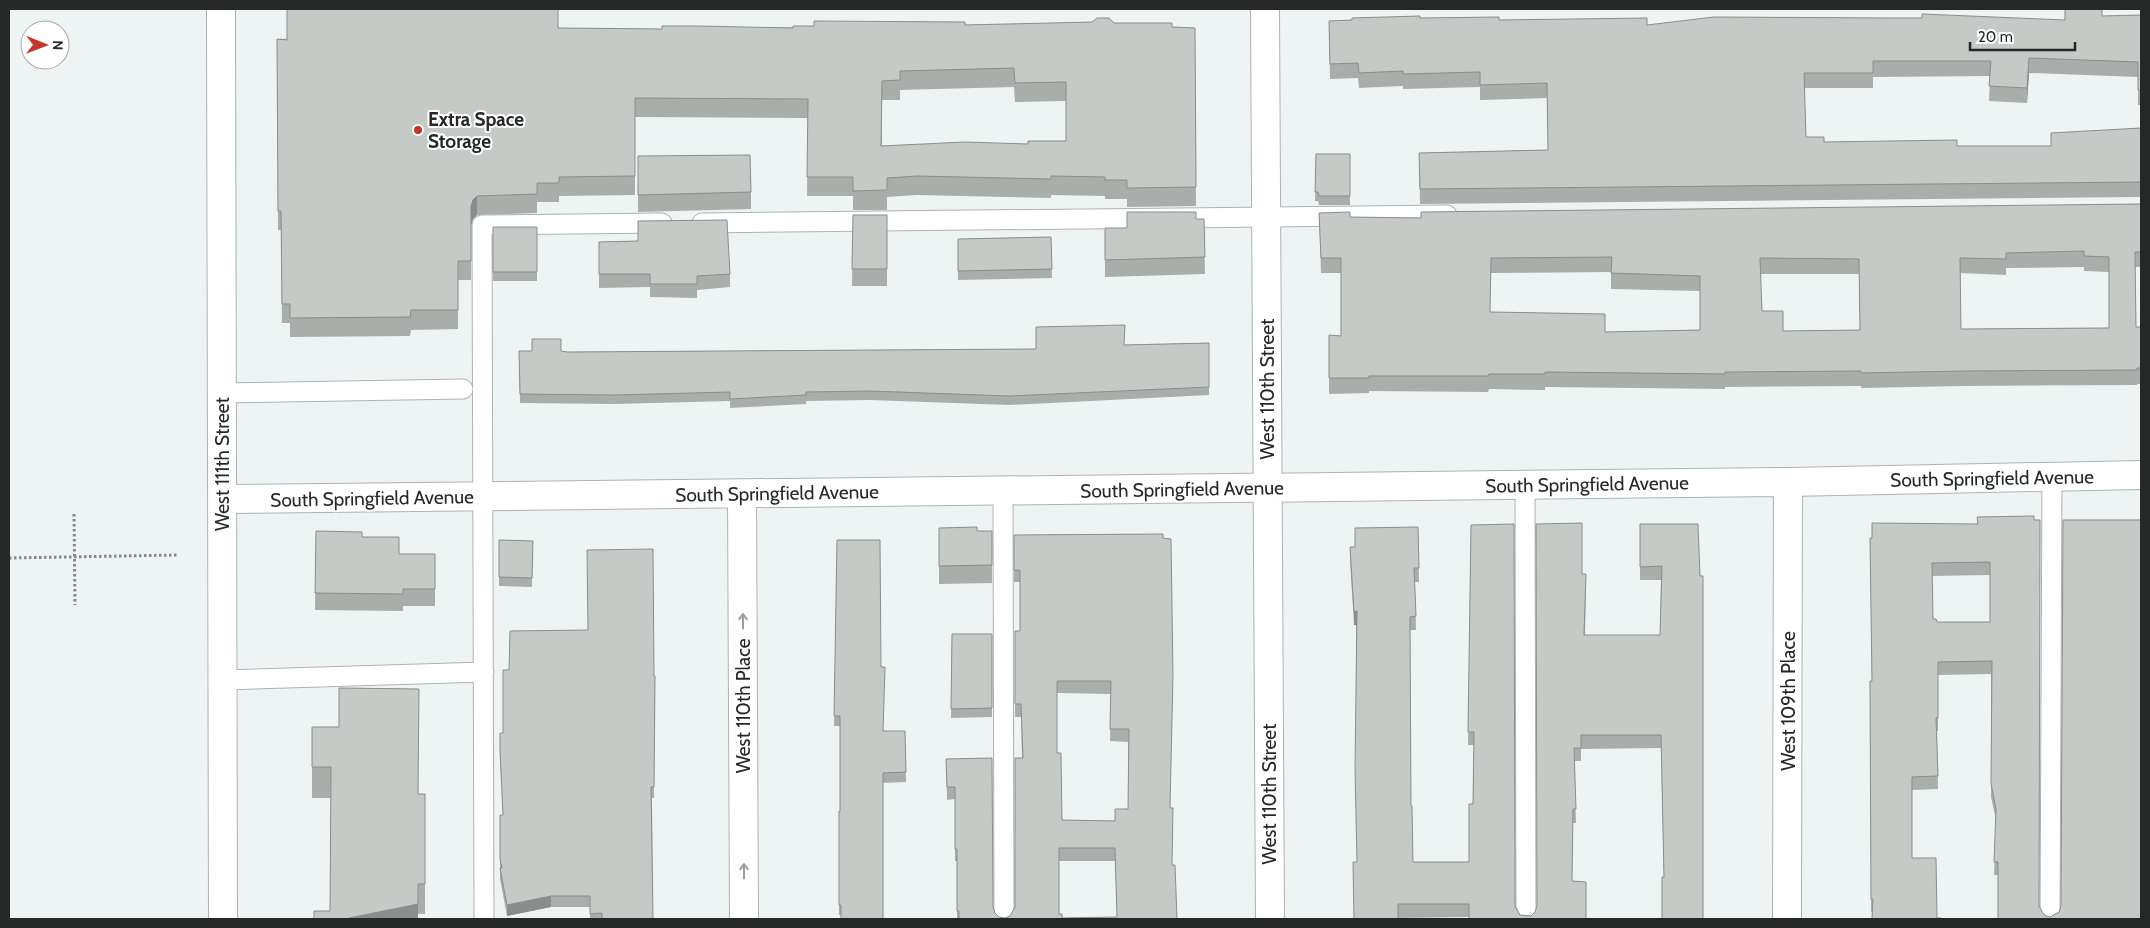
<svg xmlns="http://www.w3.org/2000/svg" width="2150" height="928" viewBox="0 0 2150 928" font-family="Cabin,sans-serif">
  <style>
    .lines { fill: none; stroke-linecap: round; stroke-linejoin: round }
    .lane-casing { stroke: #adb3b3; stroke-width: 21 }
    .street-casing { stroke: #adb3b3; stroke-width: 30 }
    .secondary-casing { stroke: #adb3b3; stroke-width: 30 }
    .path { stroke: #838787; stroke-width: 3; stroke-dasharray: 2.5 2.5; stroke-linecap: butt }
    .lane { stroke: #fff; stroke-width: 19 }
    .street { stroke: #fff; stroke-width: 28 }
    .secondary { stroke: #fff; stroke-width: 28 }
    .wall { fill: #a9aeab; fill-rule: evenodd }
    .shaded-wall { fill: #8a8d8b }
    .building { fill: #c5cac7; stroke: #8a8d8b; fill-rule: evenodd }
    .oneway { stroke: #9d9e9e }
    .poi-dot { fill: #c3362c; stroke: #fff; stroke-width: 2 }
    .labels { text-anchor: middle; stroke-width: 4; stroke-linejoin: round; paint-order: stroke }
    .poi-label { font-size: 19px; font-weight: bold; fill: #262828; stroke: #fff; text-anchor: start }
    .street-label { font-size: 19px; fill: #262828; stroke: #fff }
  </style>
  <rect width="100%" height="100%" fill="#eef4f4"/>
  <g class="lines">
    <defs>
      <path id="lane" d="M702,223L1447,215
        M222,393L463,389
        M1525,485L1526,919
        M1003,491L1004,919
        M223,680L484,672
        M484,919L482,225L662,223
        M2050,919L2052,476"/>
      <path id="street" d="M1265,9L1270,919
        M742,494L744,919
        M223,499L1788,482L2141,475
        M1787,919L1788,482"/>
      <path id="secondary" d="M221,9L223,919"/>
    </defs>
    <use href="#lane" class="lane-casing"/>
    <use href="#street" class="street-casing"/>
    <use href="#secondary" class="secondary-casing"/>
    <path class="path" d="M74,514L75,605
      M9,558L177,555"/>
    <use href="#lane" class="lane"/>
    <use href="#street" class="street"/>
    <use href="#secondary" class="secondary"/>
  </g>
  <path class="wall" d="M2141,15V105H2138V77L2029,73L2027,103L1989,101L1990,76L1873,77V88H1804L1806,137L1824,142L1957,146H2051L2141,128V197L1420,204L1419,153L1548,150L1547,98L1480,100V87L1403,89V86L1359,88L1358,78L1330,79L1329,36L1420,18L1647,25L2065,20L2102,16Z
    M1114,23L1172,27L1195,28L1196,206L1127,207V199H1105V196L1051,195V198L917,195L887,197V210H853V196H807L808,118L635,117V195L559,196V202H537V213L477,215L473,219L471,225V280H458V329L411,330L410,336L290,337V323H282L281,230H278L277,39L558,28L662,29ZM1014,87L1015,102L1066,101V141L1028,144L882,146V100H900V90Z
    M1316,154H1350V205H1319L1318,201H1315Z
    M638,156L751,192V209L638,212Z
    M2141,204V267H2135L2136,327H2141V384H2137V385L1962,386L1861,388V386L1725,387V389L1545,387V390L1489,389L1488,392L1369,391V393L1329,394V335L1341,336V273H1321L1319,213L1350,217L1421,218ZM2084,267V271L2109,272V328L1961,329L1960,273L2006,275V268ZM1611,272V289L1700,291V330L1605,332L1490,312L1491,273ZM1760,274H1859L1860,330L1783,331L1762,311Z
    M853,215H887V286H852Z
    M1196,219H1204L1205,274L1105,277V228H1127Z
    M493,227H537V281H493Z
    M1051,237L1052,278L958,280V239Z
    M599,242L730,274V287L697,290V298L650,297V287L599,288Z
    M1209,343V395L1009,405L870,400L806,401V404L730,408V401L615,404L520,403L519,351L567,352L1036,349L1124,345Z
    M2034,516L2039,906L2044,915L2050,917L2141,919H1998V875H1994L1996,820L1991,797V674L1938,675V731H1937L1938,789L1912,790L1872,912H1871L1870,681H1872L1870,538ZM1990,575V622H1937L1933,619L1932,576Z
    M1640,524H1698L1664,877L1661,748L1581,749V761H1574L1576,823H1573L1572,881L1586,919L1469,917L1398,918L1357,862L1356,625H1354L1350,560V547H1355L1418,527L1419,582H1415L1416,630H1410L1411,806L1413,862H1469L1473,804L1474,745H1468L1471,525L1515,906L1520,915L1531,916L1535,912L1537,906L1582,574L1586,587L1585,635H1660L1661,580H1640Z
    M939,528L977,531H992V583L939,584Z
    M316,531L362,537L399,554H435V606H403V611L315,610Z
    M1163,534L1170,808L1172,865L1177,919H957V861H955V799L947,800L946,759L995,913L999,917L1005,918L1010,916L1015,907L1022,758L1021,717H1015V631H1020V582H1014V535ZM1057,693L1111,694L1110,741L1128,742V809L1115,821L1062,820L1057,753ZM1059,861H1115L1117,917L1062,918L1059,914Z
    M499,540L533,541L532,587L499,586Z
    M837,540L881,667L883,731H905L906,782L883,783L841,915H839V821L840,811V726H834Z
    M952,634H992V717L951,718Z
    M654,676H655L654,798H652L653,919H590V907H551L507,916L500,879V815H503L500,760V733H503Z
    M312,727L418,794H425V914L330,911L331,798H312Z"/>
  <path class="shaded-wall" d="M2029,58V73L2027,103V88Z
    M477,196V215L473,219L471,225V206L473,200Z
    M1357,611V625H1354V612Z
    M418,884V919H349V918Z
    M551,896V907L507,916V905Z"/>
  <path class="building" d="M287,9H558V28L662,29V26H697L793,28V26H814V21L965,22V25L1092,22L1097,18H1109L1114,23H1172V27L1195,28L1196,187L1127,188V180H1105V177L1051,176V179L917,176L887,178V190L853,191V177H807L808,99L635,98V176L559,177V183H537V194L477,196L473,200L471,206V261H458V310H411L410,317L290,318V304H282L281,211H278L277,39L287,40ZM1014,68L1015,83L1066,82V141H1028V144L965,142L881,146L882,81L900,80V71Z
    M2065,9H2102V16L2141,15V90H2138V62L2029,58L2027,88L1989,86L1991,61H1873V73H1804L1806,137H1824V142L1957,140V146H2051V133L2141,128V182L1420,189L1419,153L1548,150L1547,83L1480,85V72L1403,74V71L1359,73L1358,63L1330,64L1329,21L1352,20V18L1420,16V18L1499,17V20L1647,18V25L1714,17L1890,18H1922V14L2065,20Z
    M1316,154H1350V196H1319L1318,192H1315Z
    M750,155L751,192L638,195V156Z
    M2141,204V252H2135L2136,327H2141V368H2137V370L1962,371L1861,373V371L1725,372V374L1545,372V374H1489L1488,376H1369V378H1329V335L1341,336V258H1321L1319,213L1350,212V217L1421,218V212ZM2084,251V256L2109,257V328L1961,329L1960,258L2006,259V253ZM1612,257L1611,273L1700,276V330L1605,332V314L1490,312L1491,258ZM1760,258L1859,259L1860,330L1783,331V311H1762Z
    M1127,212H1196V219H1204L1205,257L1105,260V228H1127Z
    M853,215H887V269H852Z
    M727,220L730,274L697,276V284H650V274H599V242L638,241V221Z
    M493,227H537V272H493Z
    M1051,237L1052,269L958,271V239Z
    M1125,325L1124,345L1209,343V387L1009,396L870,391L806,392V395L730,399V392L615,395L520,394L519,351H532V339H561V351L567,352L1036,349V327Z
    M2034,516V520H2040L2039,906L2044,915L2050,917L2059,912L2061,906L2063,520H2141V919H1998V862H1994L1996,809L1991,784L1992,661L1938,662V718H1936L1938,776L1912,777V858H1936L1937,918H1941V919H1872L1873,899H1871L1870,681H1872L1870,538H1872V523L1978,524L1977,517ZM1990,562V622H1937L1936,619H1933L1932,563Z
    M1582,523V574H1586L1584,635H1660L1662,566L1640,567V524H1698L1700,576H1703V919H1662V877H1664L1661,735H1581V748H1574L1576,809H1573L1572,881L1586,882V919H1469V904H1398V919H1354L1353,862H1357L1355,769L1357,611L1354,612L1350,547H1355V528L1418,527L1419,568H1414L1416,616L1410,617L1411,806H1412L1413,862H1469V804H1473L1474,732H1468L1471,525L1514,524L1515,906L1520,915L1531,916L1535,912L1537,906L1536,524Z
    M977,527V531H992V565L939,566V528Z
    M316,531L362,532V537H399V554H435V589H403V594L315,593Z
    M1163,534V538L1171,539L1173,675L1170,808H1173L1172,865H1175L1177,919H959V911H957V849H955V787H947L946,759L992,758L993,907L995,913L999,917L1005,918L1010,916L1015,907V758H1023L1021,704H1015V631H1020V570H1014V535ZM1057,681H1111L1110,729H1129L1128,809H1115V821L1062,820L1061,753H1057ZM1059,848H1115L1117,917L1062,918V914H1059Z
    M499,540L533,541L532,578L499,577Z
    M837,540H880L881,667H885L883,731H905L906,772L883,773V919H841V905H839V811H840V716H834Z
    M653,549L654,676H655L654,787H651L653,919H602V913L590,914V896H551L507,905L500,868H502L500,859V815H503L500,750V733H503V670H509L510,631L588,630L587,550Z
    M952,634H992V708L951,709Z
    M339,688L419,689L418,794H425V884H418V904L349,918V919H314V911H330L331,767H312V727H339Z"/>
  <defs><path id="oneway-shaft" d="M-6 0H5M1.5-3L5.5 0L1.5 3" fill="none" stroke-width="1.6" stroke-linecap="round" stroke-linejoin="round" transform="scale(1.25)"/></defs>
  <g class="oneway">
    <use href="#oneway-shaft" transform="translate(743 621) rotate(-90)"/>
    <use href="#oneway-shaft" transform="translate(744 871) rotate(-90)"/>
  </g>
  <circle class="poi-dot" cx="418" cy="130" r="5"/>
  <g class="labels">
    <g class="poi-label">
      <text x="428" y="126">Extra Space<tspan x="428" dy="22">Storage</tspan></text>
    </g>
    <g class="street-label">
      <text transform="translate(1267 389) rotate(-90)" y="7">West 110th Street</text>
      <text transform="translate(222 464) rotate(-90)" y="7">West 111th Street</text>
      <text transform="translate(1992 478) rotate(-1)" y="7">South Springfield Avenue</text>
      <text transform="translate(1587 484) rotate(-1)" y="7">South Springfield Avenue</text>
      <text transform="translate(1182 489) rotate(-1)" y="7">South Springfield Avenue</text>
      <text transform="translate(777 493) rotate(-1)" y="7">South Springfield Avenue</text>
      <text transform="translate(372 498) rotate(-1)" y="7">South Springfield Avenue</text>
      <text transform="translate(1788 701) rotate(-90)" y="7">West 109th Place</text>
      <text transform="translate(743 706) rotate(-90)" y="7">West 110th Place</text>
      <text transform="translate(1269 794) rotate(-90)" y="7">West 110th Street</text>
    </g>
  </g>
  <rect width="2150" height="928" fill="none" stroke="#262828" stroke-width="20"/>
  <g transform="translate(45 45) rotate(91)"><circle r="24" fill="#ffffff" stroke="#a8a9a9"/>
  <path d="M0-4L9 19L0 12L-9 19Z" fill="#c3362c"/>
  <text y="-8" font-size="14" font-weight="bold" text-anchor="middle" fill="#262828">N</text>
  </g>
  <path d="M1970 42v8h105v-8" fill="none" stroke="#262828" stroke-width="2.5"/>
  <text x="1978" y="42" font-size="15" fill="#262828" stroke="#ffffff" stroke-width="4" paint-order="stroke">20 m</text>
</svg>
